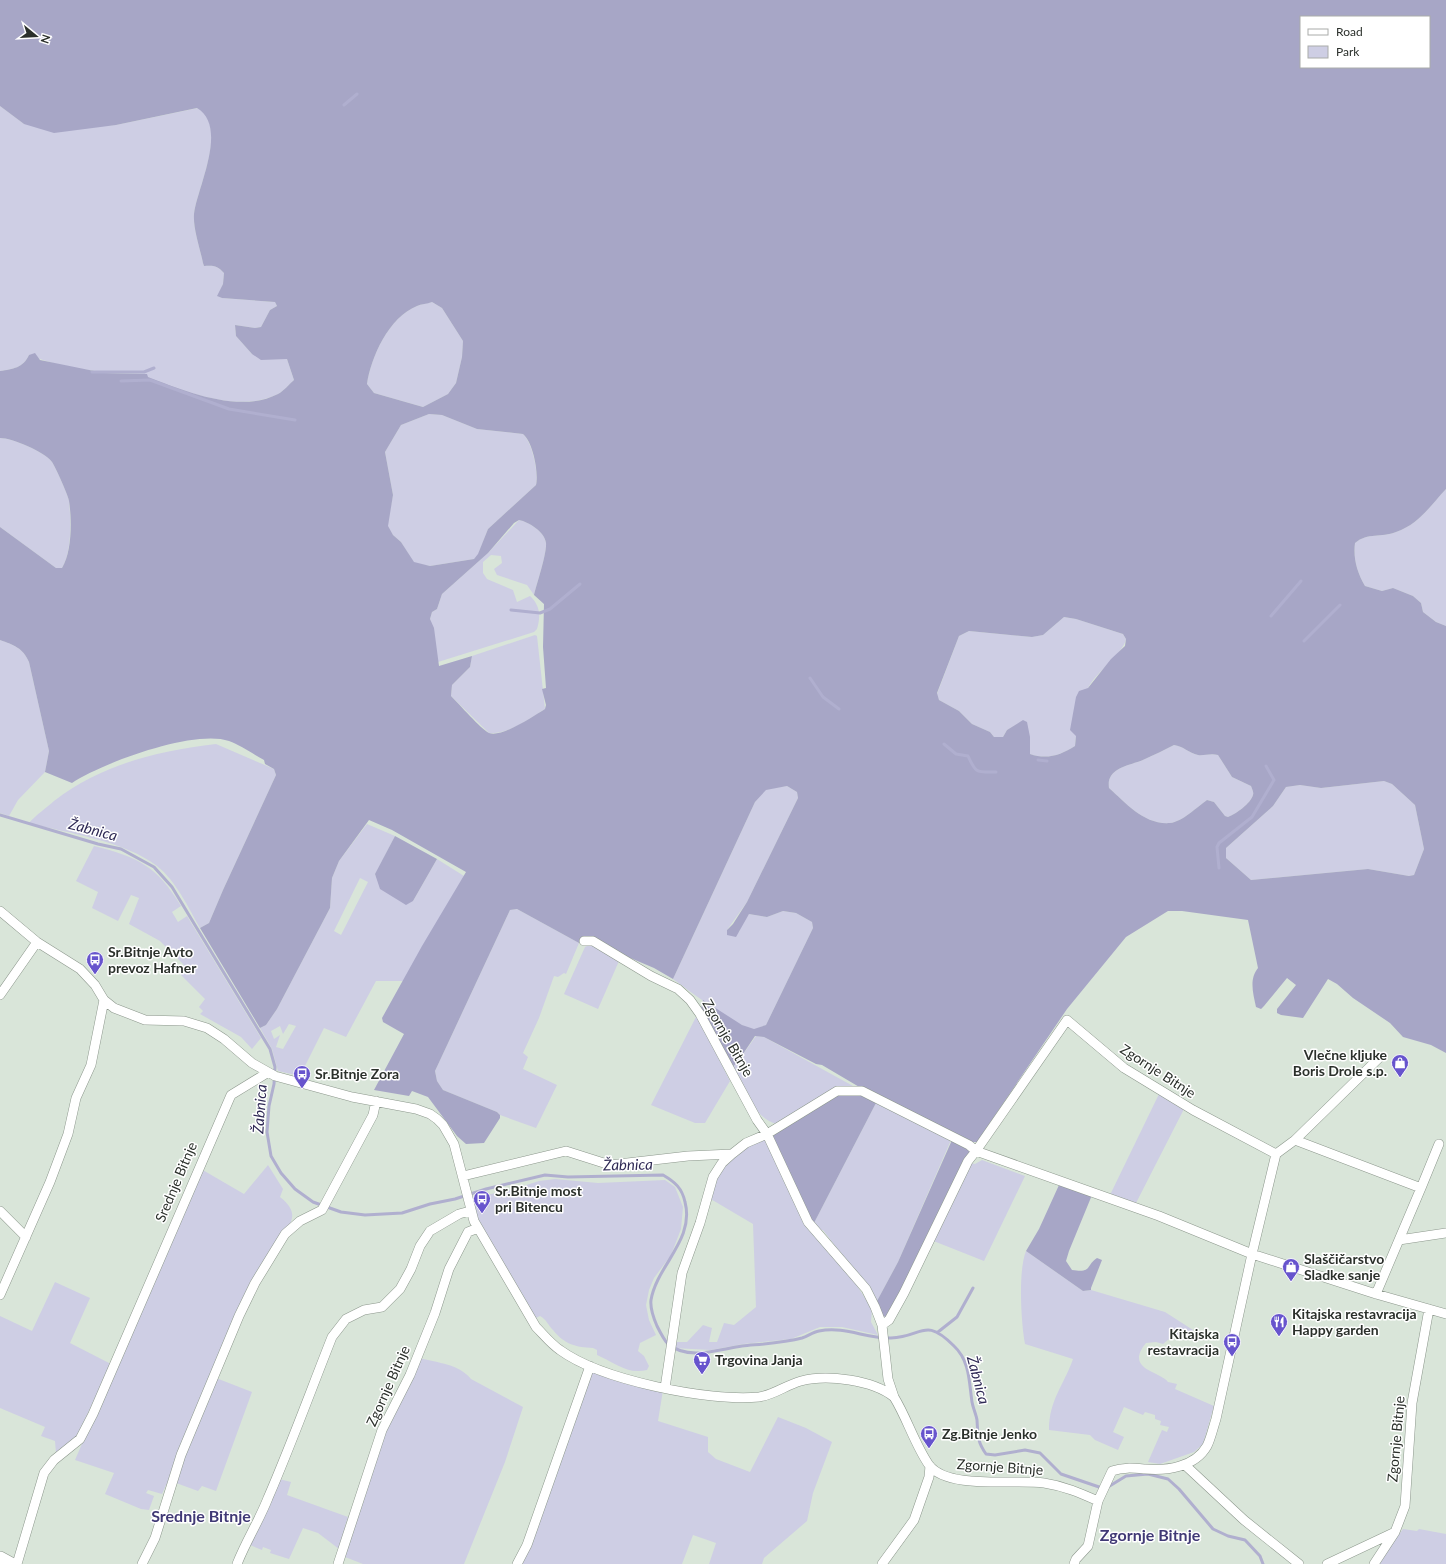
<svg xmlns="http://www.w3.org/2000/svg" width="1446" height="1564" viewBox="0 0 1446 1564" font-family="Lato,sans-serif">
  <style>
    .green { fill: #cecee4; fill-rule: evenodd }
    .forest { fill: #a7a6c6; fill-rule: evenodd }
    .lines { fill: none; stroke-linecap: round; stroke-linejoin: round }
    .stream { stroke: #b0afcf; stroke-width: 3 }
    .minor-casing { stroke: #8c978c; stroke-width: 10 }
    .secondary-casing { stroke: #8c978c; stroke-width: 14 }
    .minor { stroke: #fff; stroke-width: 9 }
    .secondary { stroke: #fff; stroke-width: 13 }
    .labels { text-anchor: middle; stroke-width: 3; stroke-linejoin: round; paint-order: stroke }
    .poi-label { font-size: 14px; font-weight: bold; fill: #2b302b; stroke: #fff; text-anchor: start }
    .street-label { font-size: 14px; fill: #2b302b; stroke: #fff }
    .water-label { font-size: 15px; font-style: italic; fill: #2f2a55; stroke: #fff }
    .quarter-label { font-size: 16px; font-weight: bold; fill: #403975; stroke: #fff }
  </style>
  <rect width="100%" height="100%" fill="#d9e5d9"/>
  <path class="green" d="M0,106L24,124L96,126L116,125L198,108C229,127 197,188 194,214C193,229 200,248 203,263L204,266C213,265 218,266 224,273L223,284L218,296L222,298L275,302L277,306L270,310L261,327L255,328L235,325L236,336L252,354L287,359L294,380C289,384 284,391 278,394C239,414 184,391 147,377V374C107,373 66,370 29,355C23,368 13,369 0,371Z
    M432,302L442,308L463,341L462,357L456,383L448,394L423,407L374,393L367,384C371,357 389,317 417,306C421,304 427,303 432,302Z
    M429,414L442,415L477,429L523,434C532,442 539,473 536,485L488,529L478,555L474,559L430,566L414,563L401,542L393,535L387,526L393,495L385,452L401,425Z
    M0,438C12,438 45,452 52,462C55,466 69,497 69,501C71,520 72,552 62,568H56L0,527Z
    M1446,489V626L1436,622L1423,612L1421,603L1413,596L1393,588L1382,591L1365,586C1357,572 1353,558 1355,543C1368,532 1381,538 1396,532C1419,524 1430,506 1446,489Z
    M519,520C529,522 545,532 546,543C547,553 537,583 534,595L527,585L497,575L494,569L502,563L501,556L491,555L483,562V573L487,579L513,590L517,602L530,596C540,605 541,616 537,629L534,632L438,662L430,619L432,612L437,609L442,594L488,553Z
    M1064,617L1076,619L1123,634L1126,639C1123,654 1096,672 1088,688C1082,701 1076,732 1075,746C1061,755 1047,760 1030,754L1023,721L1007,730L1003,737H994L990,732L972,724L959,711L939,700L937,694L959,636L969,631L1032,637L1043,635Z
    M535,635L537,636L545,709C529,719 507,735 489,733L451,696L452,685L470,667L472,656Z
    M0,640C14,645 23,648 29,662L49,751L45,772L18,800L9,816L0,813Z
    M216,744L274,769L276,775L223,890L209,923L200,928C188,907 176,881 157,866C125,841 67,833 29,823C36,815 46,808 54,801C102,764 158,751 216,744Z
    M1174,745C1183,746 1189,753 1198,755C1204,756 1209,753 1218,755L1232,777L1251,786C1252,789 1254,792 1253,795C1251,803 1236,814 1228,817L1225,816L1214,802L1207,800C1197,807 1182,822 1170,823C1144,825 1126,803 1109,788C1106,767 1130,766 1145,759C1154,755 1164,750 1174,745Z
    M1384,781L1392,784L1415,805L1424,849L1414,875L1409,876L1368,869L1251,880L1226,858V848L1273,806L1286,787L1300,785L1321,788Z
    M787,786L797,792L798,798L747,902L727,930L739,932L743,921L749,914L767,917L783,911L796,913L812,922L813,928L766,1025C763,1026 758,1029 754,1029C739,1029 687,989 673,979L755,802L766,789Z
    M367,824L395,836L375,875L413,901L437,859L464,876L403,981H376L346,1037L324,1028L300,1076L278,1071L272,1049L260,1028L266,1025L277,1009L330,908L332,878L339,861ZM360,878L368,882L341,935L334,931ZM289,1024L296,1026L283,1049L276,1047L280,1035L274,1039L271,1031L280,1026L283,1034Z
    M94,846C138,857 157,866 181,906L172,912L178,922L187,916L261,1038L252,1049L241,1037L200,1014L203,1011L199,1007L205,999L181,975L184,965L160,941L129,924L139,898L131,895L118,921L92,908L98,892L76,881Z
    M517,909L579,943L566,974L564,973L558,977L554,976L539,1018L523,1053L528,1057L523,1069L557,1085L536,1128L500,1115L497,1112L443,1090L437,1081L435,1071L510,910Z
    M591,944L619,961L598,1009L564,994L585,947Z
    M697,1015L730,1081L705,1123H695L651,1105Z
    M756,1036L764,1037L853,1086L776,1124C754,1118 742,1085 732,1067L737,1063Z
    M1159,1094L1184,1109L1135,1205L1110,1195Z
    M877,1101L951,1140L898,1262L877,1301L823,1230L820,1231L814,1223Z
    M765,1139L806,1223L854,1281L872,1309L871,1322L878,1335L842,1327H820L791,1339L743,1344L711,1350L673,1348L675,1342H687L703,1325L712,1328L709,1342H717L724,1323L734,1325L756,1307L753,1224L709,1198L722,1167L748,1145Z
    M982,1160L1025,1176L984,1261L931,1240L970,1163L975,1164Z
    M268,1165L283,1189L280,1197C303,1215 289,1226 275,1244L169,1482L166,1485L162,1494L148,1490L146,1493L154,1496L149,1510L141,1509L105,1494L114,1473L75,1460L201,1169L244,1194Z
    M555,1179L598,1183L665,1180L675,1187L683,1207L681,1229L671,1255L654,1278L649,1290L646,1305L649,1320L656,1335L640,1343L638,1351L644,1356L649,1366L647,1370C627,1375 614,1362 597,1355V1350L593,1348C576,1347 565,1345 553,1330C548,1325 547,1320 540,1316L536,1318L479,1222L471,1198L511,1190L539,1181Z
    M1026,1251L1083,1291L1091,1290L1165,1312L1193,1330V1333L1169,1339L1163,1344L1156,1342L1146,1343C1124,1370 1160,1371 1168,1382L1177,1384L1175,1389L1214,1406L1203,1444L1194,1452L1160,1464L1148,1462L1162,1430L1167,1432L1169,1427L1160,1425L1161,1421L1155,1419V1415L1145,1412L1143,1415L1124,1407L1113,1432L1124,1437L1118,1450L1095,1440L1090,1435L1049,1430C1049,1400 1064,1385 1073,1359L1025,1344C1021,1322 1018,1271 1026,1251Z
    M55,1282L90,1298L70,1343L109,1363L110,1367L77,1436L56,1453L55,1441L41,1436L45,1427L0,1408V1316L32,1331Z
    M420,1358C438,1363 459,1364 471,1379L523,1407L505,1462L464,1564H363L345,1557L382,1441Z
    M592,1371L663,1390L658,1421L708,1437V1452L716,1459L750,1472L778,1417L806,1428L832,1442L813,1493L807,1521L764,1558L762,1564H709L716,1543L693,1535L682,1564H521Z
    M216,1378L252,1392L216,1491L202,1486L198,1491L176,1483L185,1455Z
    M279,1479L291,1482L287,1495L348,1517L345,1526L348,1527L339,1549L318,1533L303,1528L289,1559L270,1553L271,1550L263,1547L262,1550L250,1545Z
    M1403,1529L1417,1531L1419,1529L1446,1534V1564H1377Z"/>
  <path class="forest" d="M0,0H1446V489C1430,506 1419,524 1396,532C1381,538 1368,532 1355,543C1353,558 1357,572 1365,586L1382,591L1393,588L1413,596L1421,603L1423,612L1436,622L1446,626V1053L1431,1045L1403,1037L1390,1023L1353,998L1337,984L1328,979L1303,1018L1281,1015L1277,1013V1009L1296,985L1287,978L1264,1006L1261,1009L1256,1007C1253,993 1249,979 1258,968L1248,920L1182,911H1168L1126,937L1067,1009L977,1142H972L861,1088L822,1065L816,1064L764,1037L755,1036L737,1063L732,1067L701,1009L703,1000L742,1025L754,1029L766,1025L813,928L812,922L796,913L783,911L767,917L749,914L736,937L727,935V930L733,924L747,902L798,798L797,792L787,786L766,790L755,802L673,979L654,968L583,938L579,943L517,909L510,910L435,1071L437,1081L443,1090L497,1112L500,1115V1118L484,1143L466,1144L457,1136L428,1097L412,1091L409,1096L374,1090L404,1034L383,1022L382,1018L422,946L466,872L392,830L369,820L339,861L332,878L330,908L277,1009L266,1025L260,1028L200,928L209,923L223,890L276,775L274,769L265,764L264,760C253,754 240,745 229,741C194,729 102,763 72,783L45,772L49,751L29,662C23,648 14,645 0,640V527L56,568H62C72,552 72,520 69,501C69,497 55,466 52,462C45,452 12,438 0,438V371C13,369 23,368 29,355L35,353L40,360L104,373L147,374L148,377C185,391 239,414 278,394C284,391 289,384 294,380L287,359L261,360L252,354L236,336L235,325L255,328L261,327L270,310L277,306L275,302L222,298L217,296L223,284L224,273C218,266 213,265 204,266L203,263C200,248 193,229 194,214C197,188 229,127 197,108L116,125L54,133L24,124L0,106ZM1301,17H1429V67H1301ZM432,302L442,308L463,341L462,357L456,383L448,394L423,407L374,393L367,384C371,357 389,317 417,306C421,304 427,304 432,302ZM429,414L442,415L477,429L523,434C533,442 539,473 536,485L488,529L478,554L474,559L430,566L414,562L401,542L393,535L388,526L393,495L385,452L401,425ZM519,520C529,522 545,532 546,543C547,553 537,583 534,595L544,604L543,647L546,688L542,689L546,705L545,709C534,716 501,738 489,733C481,729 459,704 451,696L452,685L470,667L472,656L439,666L434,628L430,619L432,612L437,609L442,594L488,553L514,523ZM1064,617L1076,619L1123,634L1126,639L1125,646L1111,659L1088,688L1079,691L1076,697L1070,730L1076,736L1075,746C1061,755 1047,760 1030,754V737L1027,722L1023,720L1007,730L1003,737H994L990,732L972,724L959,711L939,700L937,693L959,636L969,631L1032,637L1043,635ZM1174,745C1183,746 1189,753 1198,755C1204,756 1210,753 1218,755L1232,777L1251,786C1252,789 1254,792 1253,795C1251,803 1236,814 1228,817L1225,816L1214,802L1207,800C1197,807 1182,822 1170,823C1144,825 1126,803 1109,788C1106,767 1130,766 1145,759C1154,755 1164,750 1174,745ZM1384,781L1392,784L1415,805L1424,849L1414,875L1409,876L1368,869L1251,880L1226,858V848L1273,806L1286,787L1300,785L1321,788Z
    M395,836L437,859L413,901L406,905L380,889L375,874Z
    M853,1092L877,1101L814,1223L809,1216L771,1135L838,1094Z
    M952,1140L971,1150L892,1307L886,1317L882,1316L877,1301L898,1262Z
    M1059,1185L1092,1195L1069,1251L1066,1261L1072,1270C1093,1273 1085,1266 1097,1258L1102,1260L1091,1288V1290L1083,1291L1026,1251L1039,1229Z"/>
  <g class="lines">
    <path class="stream" d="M344,105L357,94
      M92,372H144L154,368
      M121,381L150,380L229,409L295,420
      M511,610L540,613L550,609L580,584
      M1271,616L1301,581
      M1304,641L1340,605
      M810,678L823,697L839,709
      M944,744L956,754L968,756C976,774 977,772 996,772
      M1038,760L1047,761
      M0,815L98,844L121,849L154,867L172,887L270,1049L275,1067L274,1084L269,1106L267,1132L271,1156L281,1173L295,1189L313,1202L341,1212L365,1215L402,1213L430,1204L455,1199L486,1189L545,1175L568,1177L663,1175C675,1182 682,1188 685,1202C695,1240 657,1265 651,1300C650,1308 654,1319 657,1326C660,1332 664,1340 668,1344C688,1361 720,1349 742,1346C762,1344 783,1343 802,1338C808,1336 813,1332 819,1331C846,1326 866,1339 891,1338C923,1337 924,1316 954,1346C970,1361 969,1382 972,1402C973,1408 976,1414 977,1420C978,1435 977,1441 986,1454L995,1455L1025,1450L1040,1453L1061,1474L1102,1488
      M1219,868L1217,847L1219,843L1252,817L1274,780L1266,766
      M938,1332L957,1317L973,1288
      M1108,1487L1126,1476L1148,1474L1168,1479L1179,1489L1213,1529L1228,1536L1245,1540L1260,1556L1263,1564"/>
    <defs>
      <path id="minor" d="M0,911L37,942L80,969L95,985L104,1000L114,1008L145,1020L184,1021L207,1028L224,1039L252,1063L275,1076L352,1097L416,1109L430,1114L437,1119L443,1125L454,1144L474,1221L536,1327C544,1335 551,1344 560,1350C601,1380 709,1402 759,1397C774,1395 786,1385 801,1381C827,1374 873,1380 894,1397C907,1418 915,1445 929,1465C948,1490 1015,1479 1044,1483C1064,1486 1080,1493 1098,1501
        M584,941H593L651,976L678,989L690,1000L700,1014L757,1120L767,1134L808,1222L866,1289L875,1307L882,1325L888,1379L894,1397
        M0,995L37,942
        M1295,1140L1421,1188L1376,1294
        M1276,1154L1295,1140L1379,1058
        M463,1176L566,1151L610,1165L688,1156L732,1154L746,1143L767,1134L837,1091H862L969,1145L976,1151L1159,1216L1252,1254L1276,1154L1193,1110L1124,1068L1067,1020L976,1151L968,1161L904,1293L889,1320L882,1325
        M1421,1188L1439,1144
        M0,1211L26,1237
        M1399,1240L1446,1233
        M0,1295L50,1182L68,1134L76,1098L91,1065L104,1000
        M665,1388L682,1273L700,1223L713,1177L722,1163L732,1154
        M1185,1465L1244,1520L1299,1564
        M17,1564L44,1473L54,1460L80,1439L93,1414L231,1095L267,1073
        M142,1564L155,1538L181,1455L239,1316L255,1283L285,1234L300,1221L322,1210L373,1115L376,1101
        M237,1564C246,1541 259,1521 268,1498C291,1445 311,1390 332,1337L346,1319L364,1310L382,1307L400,1289L411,1269L420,1246L430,1231L459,1214L470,1211
        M338,1564L382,1430L410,1375L435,1313L449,1269L468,1232L478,1228
        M517,1564L527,1545L590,1366
        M882,1564L914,1520L929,1477L930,1466
        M1074,1564L1076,1559L1088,1546L1098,1501L1112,1471C1123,1467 1133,1468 1145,1469C1167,1471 1195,1467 1207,1446C1211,1438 1213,1428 1216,1419L1252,1254L1376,1294L1446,1314
        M1327,1564L1395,1532
        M1374,1564L1395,1532L1405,1506L1412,1403L1429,1309"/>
      <path id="secondary" d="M0,1558L11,1564"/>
    </defs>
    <use href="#minor" class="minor-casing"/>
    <use href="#secondary" class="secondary-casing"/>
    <use href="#minor" class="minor"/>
    <use href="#secondary" class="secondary"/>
  </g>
  <defs>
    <symbol id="bus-pin" viewBox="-11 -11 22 30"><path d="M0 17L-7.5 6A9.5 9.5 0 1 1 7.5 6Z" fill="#6754cd" stroke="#fff"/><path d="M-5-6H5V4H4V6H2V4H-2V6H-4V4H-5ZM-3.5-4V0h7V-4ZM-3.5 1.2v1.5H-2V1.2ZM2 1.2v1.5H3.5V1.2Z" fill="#fff"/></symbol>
    <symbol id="shop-pin" viewBox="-11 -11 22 30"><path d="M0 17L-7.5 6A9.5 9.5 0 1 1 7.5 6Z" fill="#6754cd" stroke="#fff"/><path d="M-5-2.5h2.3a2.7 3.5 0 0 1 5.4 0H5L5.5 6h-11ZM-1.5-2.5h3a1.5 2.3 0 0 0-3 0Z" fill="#fff"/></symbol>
    <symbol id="restaurant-pin" viewBox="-11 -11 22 30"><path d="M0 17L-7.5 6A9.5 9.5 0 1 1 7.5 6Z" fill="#6754cd" stroke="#fff"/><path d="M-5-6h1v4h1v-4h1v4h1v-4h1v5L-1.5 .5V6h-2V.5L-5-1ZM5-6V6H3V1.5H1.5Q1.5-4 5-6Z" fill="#fff"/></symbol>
    <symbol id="supermarket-pin" viewBox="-11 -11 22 30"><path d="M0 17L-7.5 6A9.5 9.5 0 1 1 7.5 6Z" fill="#6754cd" stroke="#fff"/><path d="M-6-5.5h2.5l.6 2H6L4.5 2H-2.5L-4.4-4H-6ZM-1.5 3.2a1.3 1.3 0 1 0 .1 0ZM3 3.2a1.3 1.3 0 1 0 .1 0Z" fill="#fff"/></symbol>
  </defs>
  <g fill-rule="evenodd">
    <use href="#bus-pin" x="85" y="950" width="20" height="27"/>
    <use href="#shop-pin" x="1390" y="1053" width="20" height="27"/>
    <use href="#bus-pin" x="292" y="1064" width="20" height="27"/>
    <use href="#bus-pin" x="472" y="1189" width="20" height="27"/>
    <use href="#shop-pin" x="1281" y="1257" width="20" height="27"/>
    <use href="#restaurant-pin" x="1269" y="1312" width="20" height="27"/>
    <use href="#bus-pin" x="1222" y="1332" width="20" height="27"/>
    <use href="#supermarket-pin" x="692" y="1350" width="20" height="27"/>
    <use href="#bus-pin" x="919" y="1424" width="20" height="27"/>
  </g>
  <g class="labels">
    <g class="poi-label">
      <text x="108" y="957">Sr.Bitnje Avto<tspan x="108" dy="16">prevoz Hafner</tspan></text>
      <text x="1387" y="1060" text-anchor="end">Vlečne kljuke<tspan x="1387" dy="16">Boris Drole s.p.</tspan></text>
      <text x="315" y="1079">Sr.Bitnje Zora</text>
      <text x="495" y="1196">Sr.Bitnje most<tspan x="495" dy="16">pri Bitencu</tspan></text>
      <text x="1304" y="1264">Slaščičarstvo<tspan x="1304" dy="16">Sladke sanje</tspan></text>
      <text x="1292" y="1319">Kitajska restavracija<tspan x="1292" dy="16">Happy garden</tspan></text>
      <text x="1219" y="1339" text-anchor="end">Kitajska<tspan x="1219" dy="16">restavracija</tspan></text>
      <text x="715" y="1365">Trgovina Janja</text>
      <text x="942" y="1439">Zg.Bitnje Jenko</text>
    </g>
    <g class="street-label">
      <text transform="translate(728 1038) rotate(60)" y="5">Zgornje Bitnje</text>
      <text transform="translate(1158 1071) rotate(33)" y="5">Zgornje Bitnje</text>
      <text transform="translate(176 1182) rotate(-67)" y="5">Srednje Bitnje</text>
      <text transform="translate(388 1386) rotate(-66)" y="5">Zgornje Bitnje</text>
      <text transform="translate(1396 1439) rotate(-85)" y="5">Zgornje Bitnje</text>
      <text transform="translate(1000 1467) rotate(4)" y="5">Zgornje Bitnje</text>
    </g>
    <g class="water-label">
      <text transform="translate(93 830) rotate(15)" y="5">Žabnica</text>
      <text transform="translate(260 1109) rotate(-86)" y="5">Žabnica</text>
      <text transform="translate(628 1165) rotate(-1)" y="5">Žabnica</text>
      <text transform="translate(978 1380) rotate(75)" y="5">Žabnica</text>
    </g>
    <g class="quarter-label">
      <text x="201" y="1522">Srednje Bitnje</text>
      <text x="1150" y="1541">Zgornje Bitnje</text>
    </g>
  </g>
  <rect x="1300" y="16" width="130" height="52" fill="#ffffff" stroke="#aaacaa"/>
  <rect x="1308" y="29" width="20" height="6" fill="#ffffff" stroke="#aaacaa"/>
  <text x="1336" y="36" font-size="12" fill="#2b302b">Road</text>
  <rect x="1308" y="46" width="20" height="12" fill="#cecee4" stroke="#aaacaa"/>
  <text x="1336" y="56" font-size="12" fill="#2b302b">Park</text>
  <g transform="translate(36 36) rotate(108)" stroke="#ffffff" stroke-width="3" paint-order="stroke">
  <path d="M0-3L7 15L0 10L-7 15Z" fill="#2b302b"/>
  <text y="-6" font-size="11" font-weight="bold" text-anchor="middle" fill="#2b302b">N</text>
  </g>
</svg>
